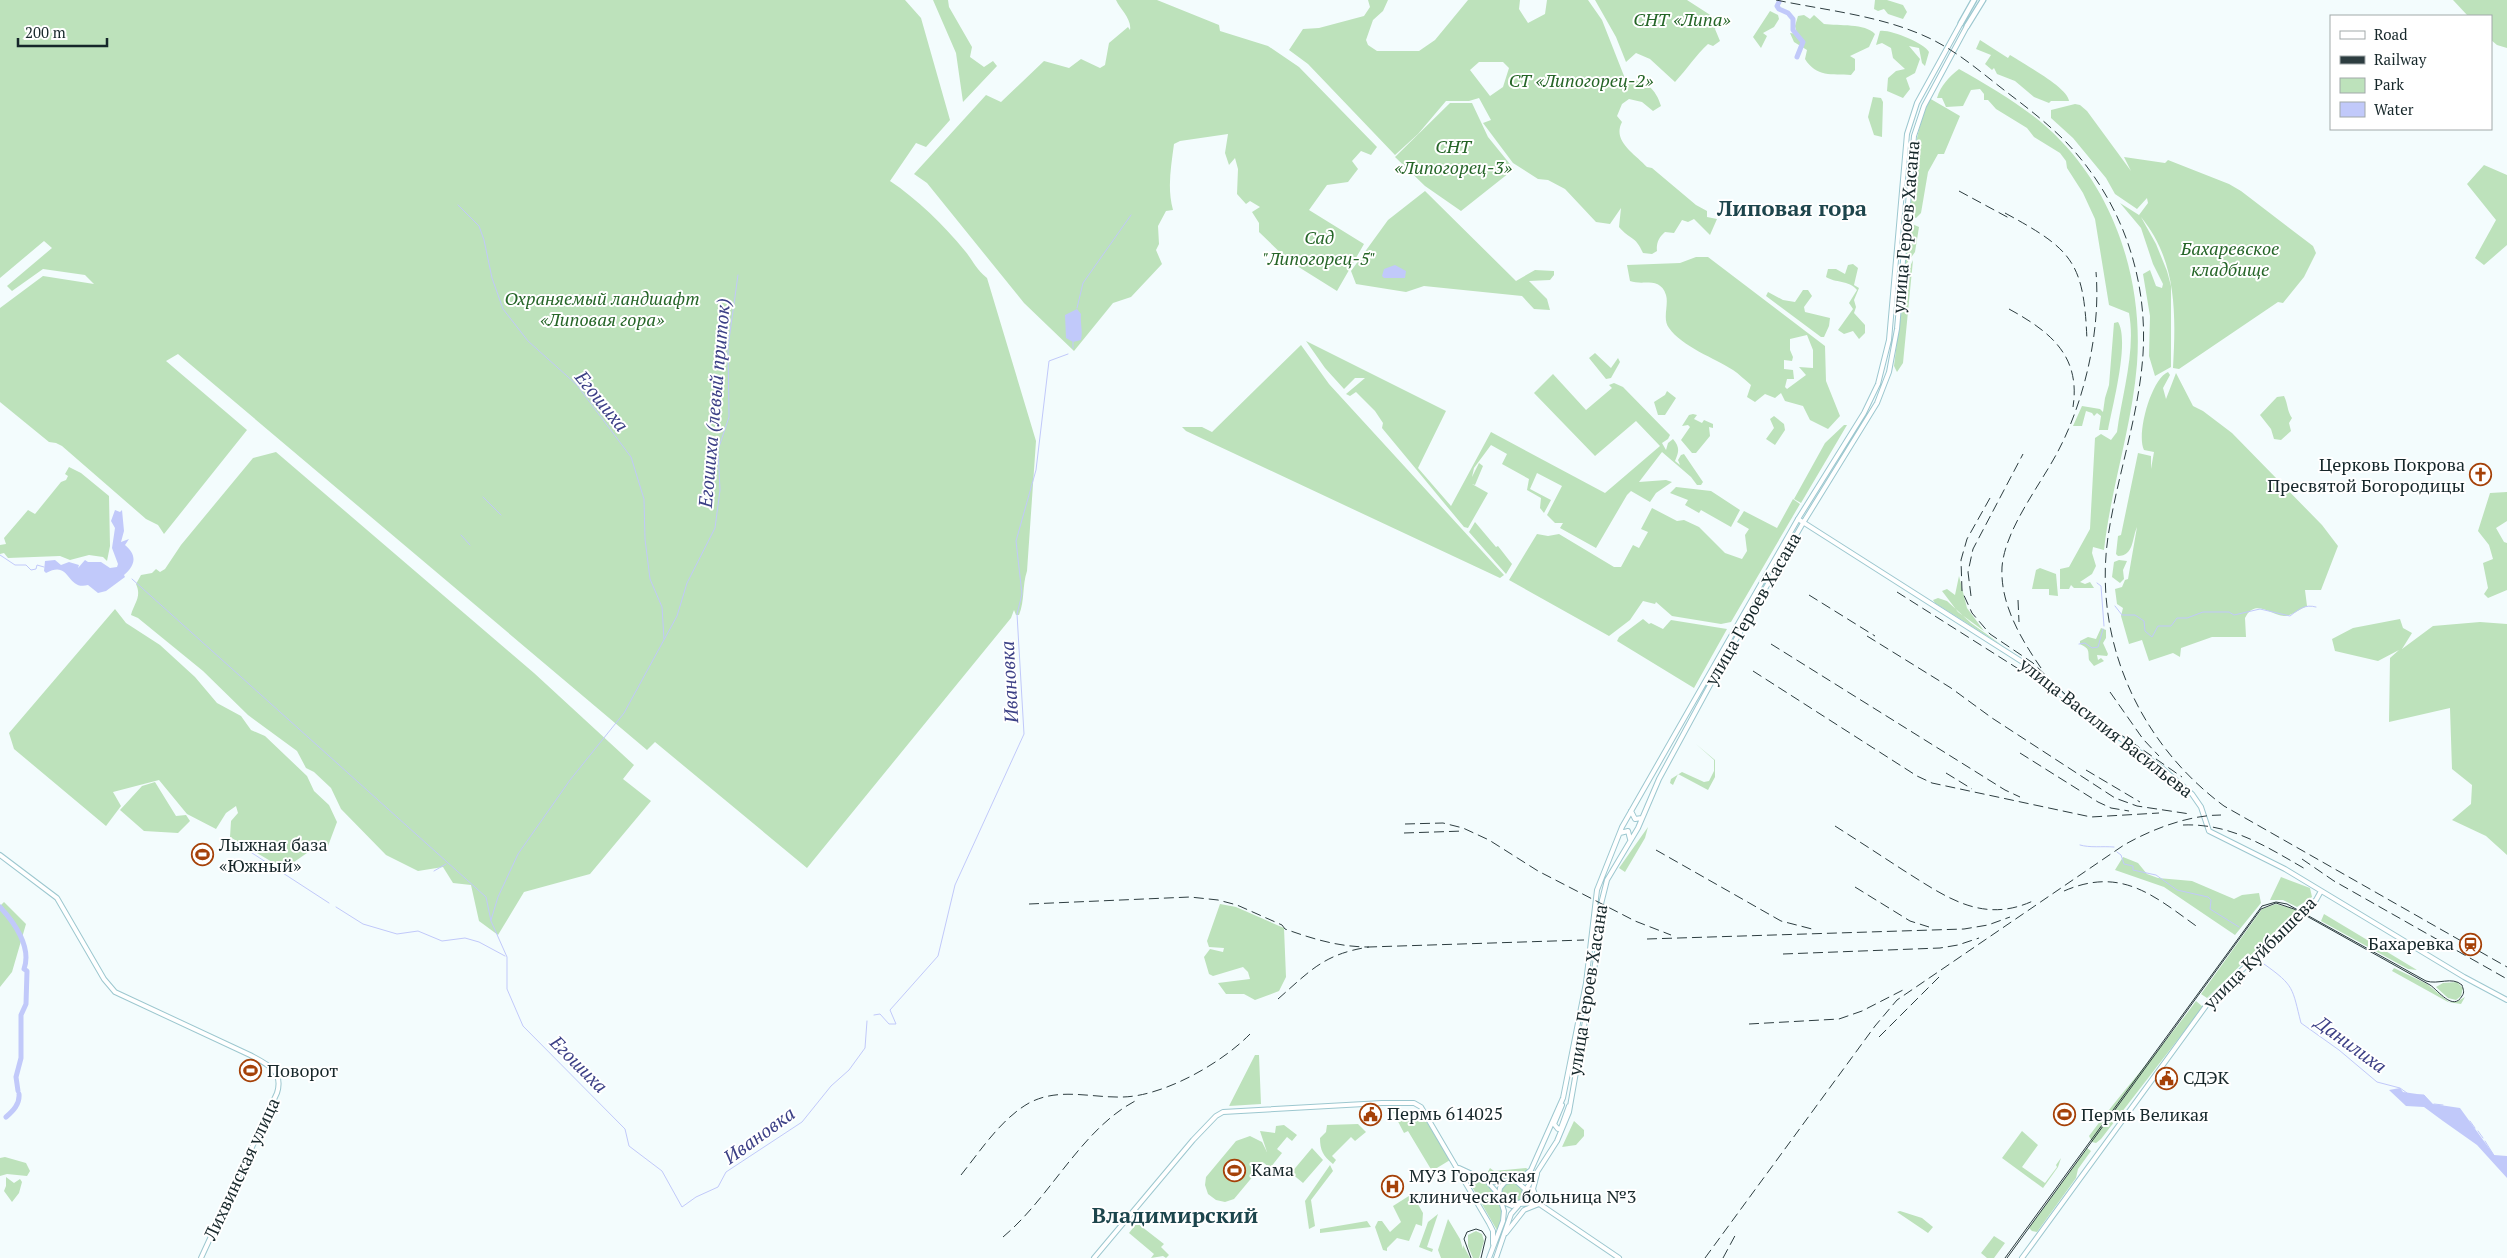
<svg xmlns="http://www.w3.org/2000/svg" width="2507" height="1258" viewBox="0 0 2507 1258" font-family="'PT Serif',serif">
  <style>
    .green { fill: #bde2bb; fill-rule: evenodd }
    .water { fill: #c1c9fa }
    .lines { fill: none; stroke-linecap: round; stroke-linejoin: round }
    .stream { stroke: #c1c9fa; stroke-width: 1 }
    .river { stroke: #c1c9fa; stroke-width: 5 }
    .secondary-casing { stroke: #9cc7cf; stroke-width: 6 }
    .primary-casing { stroke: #9cc7cf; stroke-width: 6 }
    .highway-casing { stroke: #9cc7cf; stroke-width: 7 }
    .secondary { stroke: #fff; stroke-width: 4 }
    .primary { stroke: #fff; stroke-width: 4 }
    .highway { stroke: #fff; stroke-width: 4.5 }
    .tram { stroke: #2d3d40; stroke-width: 1 }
    .rail { stroke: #2d3d40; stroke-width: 1; stroke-dasharray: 10 5; stroke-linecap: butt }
    .labels { text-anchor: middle; stroke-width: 4; stroke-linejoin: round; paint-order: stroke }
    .park-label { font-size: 18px; font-style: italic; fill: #256527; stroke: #fff }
    .street-label { font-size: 18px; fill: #16272a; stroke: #fff }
    .poi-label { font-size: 18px; fill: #16272a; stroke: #fff; text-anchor: start }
    .water-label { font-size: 19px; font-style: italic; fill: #3c4086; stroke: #fff }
    .district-label { font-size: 22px; font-weight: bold; fill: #1d454c; stroke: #fff }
  </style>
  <rect width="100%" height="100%" fill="#f3fcfd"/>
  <path class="green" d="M0,0H905L921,18L950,120L926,147L916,143L890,181C917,199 944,225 965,251C974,262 975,268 987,278L1036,441L1027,571C1022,586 1025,600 1019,615H1016L1014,610L1011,618L807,868L655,742L647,750L178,354L166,361L247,430L164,534L158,525L146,519L62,446L56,443L49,442L0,402V308L43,276L94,284L85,275L43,269L12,291L7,286L52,248L44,241L0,278Z
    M933,0H948L949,7L972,47L970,57L984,67L993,61L997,66L963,102L956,53Z
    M1116,0H1157L1219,25L1220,31L1268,46L1299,67L1377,147L1371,155L1361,151L1352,161L1358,169L1348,182L1327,185L1309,210L1364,244L1337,291L1289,261L1259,232V223L1252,212L1260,207L1250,201L1246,204L1237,194L1238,169L1235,158L1229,165L1225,153L1228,134L1180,141L1174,144C1171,167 1167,188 1173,210L1166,211L1158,226L1159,244L1156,250L1162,264L1131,297L1113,303L1074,351L1024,303L927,183L914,174L986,95L1001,102L1044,61L1069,68L1081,59L1100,68L1105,65L1109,43L1128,27L1130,30C1132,19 1120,9 1116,0Z
    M1368,0H1388L1383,11L1373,20L1366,40L1368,45L1377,51H1419L1435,40L1468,0H1520L1519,9L1528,23L1545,14L1547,0H1588L1602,20L1626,81L1629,79C1646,81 1656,89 1661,106L1653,111L1642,102L1629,99L1622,104L1617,116L1622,122C1612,141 1634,153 1647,167L1652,168L1696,205L1707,211V217L1717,219L1710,235L1694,219L1688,222L1682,220L1674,233L1665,232C1659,237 1656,243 1657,251L1652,254L1643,253C1635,235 1630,240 1619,227L1621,208L1610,224L1596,222L1565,189L1548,180L1538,179L1513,163L1483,123L1491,120L1479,98L1469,101H1446L1418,134L1395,155L1308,64L1289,50L1303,29L1319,28L1364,16L1370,7ZM1479,62H1503L1509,68L1503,87L1490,96L1470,70Z
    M1595,0H1687L1718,20L1715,29L1720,41L1713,46L1708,44C1696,55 1687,69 1675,82L1650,59L1636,53L1626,62L1616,37Z
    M1875,0H1887L1903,5L1907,12L1903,19L1888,14L1884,9L1878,11L1874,9Z
    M2453,0H2507V48L2497,45L2491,40V16H2468Z
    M1770,11L1778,15L1779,19L1774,27L1763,33L1767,36L1761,48L1753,37Z
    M1804,15L1810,19L1814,15L1824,24C1839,26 1865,23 1875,34L1869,47L1850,56L1855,59V70L1851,75C1832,74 1816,77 1805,59L1807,50L1794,42L1790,33L1797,34L1795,26L1798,16Z
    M1880,31C1890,29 1924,43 1929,52L1925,66L1922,63L1919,48L1909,46L1920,59L1915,73L1906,78L1910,89L1903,98L1887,91L1888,78L1896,71L1905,69L1893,58L1891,48L1882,43L1876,45Z
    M1980,40L2008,58L2010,55L2015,58C2027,66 2068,88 2069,101H2051L2049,103L2034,97L2015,81L1997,74L1994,68L1992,70L1985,64L1991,55L1976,49Z
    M1959,69C1994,89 2033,111 2061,141C2117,199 2143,284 2137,364C2132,427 2111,487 2104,550L2093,547L2092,553L2096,566L2092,574L2080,582L2085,584L2090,582L2094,588H2074L2071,585L2069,589H2060V569L2069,567L2090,529L2095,438L2101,434L2111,440L2117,432C2122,394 2136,351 2129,313L2109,305L2095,219L2083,193L2067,168L2066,161L2060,153L2034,137L2027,128L1996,109L1988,100H1984V94L1980,89L1971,90L1963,106L1946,107L1942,98H1937C1941,85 1949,77 1959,69Z
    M1873,97L1881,98L1883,102L1882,137L1874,135L1868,117Z
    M1929,98L1960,116L1944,154H1938L1928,172L1921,213L1916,218H1913C1913,213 1910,211 1910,207C1909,169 1916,133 1929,98Z
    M1450,103H1472L1488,137L1514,169L1461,211L1425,186L1395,157Z
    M2075,104L2080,105L2087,111L2131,171L2124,157L2165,163L2168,160L2229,184L2241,191L2313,246L2316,253L2304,277L2283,303L2278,302L2179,369L2173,368C2176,313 2177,261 2141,217L2156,244L2167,271L2171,286V367L2155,376L2149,356L2150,316L2143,274L2150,270L2156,286L2162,288L2163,284L2153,264L2141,228L2120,203L2139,215L2148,203L2147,198L2137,209L2115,194L2106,178L2073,138L2051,118V110Z
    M2484,165L2507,175V245L2484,265L2475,258L2496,220L2467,184Z
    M1425,191L1516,281L1535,270L1554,271V275L1550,280L1529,281L1547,299L1550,310L1534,309L1522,296L1424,286L1406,292L1356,284L1351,271L1388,220Z
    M1912,224L1919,227L1915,252L1905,266L1908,229L1911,230Z
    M1696,257H1708L1825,346L1826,381L1840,416L1828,429L1810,420L1803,406L1785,401L1781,393L1775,398L1765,394L1755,402L1747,397L1751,385C1745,380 1739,374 1733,370C1716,359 1681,346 1669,328C1662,319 1669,305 1666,295C1660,276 1642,286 1630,281L1627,265L1680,263ZM1807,335L1813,350V368L1799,367L1806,375L1787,389L1785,387L1787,379H1794L1793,370L1784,369V360L1792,361L1793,357L1790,350V339Z
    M1913,260L1903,363L1897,372L1894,366C1897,343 1899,320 1905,297C1909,283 1906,273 1913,260Z
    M1853,264L1858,268L1854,285L1859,288L1854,300L1856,307L1854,313L1865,325V333L1859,339L1853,331L1844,334L1838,330L1853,309L1849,303L1857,290C1849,280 1835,283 1826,277L1828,269H1836L1845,274L1848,265Z
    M1803,290H1808L1812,296L1804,307L1805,312L1830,318L1829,326L1824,337H1821L1766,296L1768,292L1783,300L1795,302Z
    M2118,322C2130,341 2112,407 2108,430H2099L2101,416L2097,413L2094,416L2092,413L2086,411L2082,426H2073L2082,406L2100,409L2103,412L2105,398L2109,385L2114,323Z
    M1306,341L1446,411L1418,468L1451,506L1491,432L1605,493L1660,446L1636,421L1595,456L1534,393L1553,374L1586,410L1612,388L1609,385L1614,383L1623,387L1670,435L1668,439L1662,443L1666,450L1668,443L1673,439C1680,447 1679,452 1675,461L1680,465L1678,460L1681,455L1684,454L1703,482L1701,485H1697L1691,477L1662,452L1639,482L1666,480L1672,482L1656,493L1650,502L1631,491L1627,495L1596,548L1560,528L1563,523H1555L1547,515L1562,486L1537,473L1530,489L1551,500L1544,513L1540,508L1541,498L1527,490L1529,479L1502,464L1507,454L1491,445L1474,468L1472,477L1479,463L1483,466L1475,485L1472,484L1488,493L1468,528L1464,527L1382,428L1383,423L1375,411L1356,392L1350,396L1346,394L1365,378H1355L1344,389L1325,368Z
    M1301,345L1329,384L1504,575L1500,578L1186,431L1182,427H1202L1212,432Z
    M1595,353L1611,368L1618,358L1620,362L1611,378L1606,379L1589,358Z
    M2168,372L2170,375L2163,388L2166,399L2176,373L2193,406L2203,411L2232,433L2322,525L2338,546L2321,590H2305L2307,606C2300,609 2292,616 2284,616C2270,615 2255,598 2245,618L2246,637H2212L2181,648L2180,657L2173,653L2149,661L2142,640L2129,644L2121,616L2123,608L2117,604L2115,589L2122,587L2125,580L2128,579L2137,527C2132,538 2134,556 2118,556L2116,554L2118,536L2121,535L2138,453L2151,456V469L2154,452L2144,450C2136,435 2151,379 2168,372Z
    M1667,391L1676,398L1665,415H1658L1654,402L1665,395Z
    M2284,396C2288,404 2287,411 2292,418L2289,423L2291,431L2281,440L2274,439L2271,429L2260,415L2277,397Z
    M1693,414L1697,415L1694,419L1702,423L1704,420L1713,424V428L1709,427L1710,436L1696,453H1692L1681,440L1690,427L1688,425L1682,426L1689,415Z
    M1774,416L1784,424L1785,430L1775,445L1766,439L1774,428L1770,419Z
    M1844,425H1847L1801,503L1794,499L1825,443Z
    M276,452L534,673L634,765L623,779L651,801L590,874L524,892L498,935L479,921L471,885L453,883L443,867L418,871L386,855L341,809L331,788L314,772L306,768L297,751L248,715L203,671L138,618L131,615C134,603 142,597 136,584L141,575L152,573L156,569L160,572L165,569L181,545L253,458Z
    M69,467L81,473L109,496L110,546L107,561L103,557L89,555L70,560L60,556L8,558L4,553L0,554V545L6,544L4,538L28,510L35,514L61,482L66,480L68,476L65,474Z
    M1676,487L1711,491L1740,510L1731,527L1701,510L1699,513L1685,505L1688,500L1670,493Z
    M2507,492V521L2496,528L2504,542L2507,543V590L2488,598L2484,594L2488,588L2483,563L2493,559L2489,545L2478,531L2490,493Z
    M1793,499L1800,504L1731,622L1721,624L1672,616L1656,602L1655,604L1643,601L1630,620L1609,636L1509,580L1537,534L1548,536L1559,534L1614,567H1621L1633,545L1639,548L1648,532L1641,529L1652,508L1677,521L1684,520L1699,527L1725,553L1742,559L1747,551L1745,535L1749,529L1737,522L1744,511L1777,528Z
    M1475,522L1496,547L1498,546L1512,564L1506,574L1469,532Z
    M2119,560L2127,561L2123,570L2124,579L2120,583L2112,577L2114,562Z
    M2040,568L2056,574L2058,596L2049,595V589H2032L2036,570Z
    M1959,576L1967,608L1984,631L1958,612L1942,591L1947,589L1955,595Z
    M1938,598L1947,601L1971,623L2003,646L1935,603L1933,600Z
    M115,609L126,623L160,645L195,677L217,703L241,716L251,730L265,736L307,776L314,791L329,805L337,822L328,846H317L284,869L230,837L231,821L238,813L236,806L226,813L216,829L187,814L159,780L113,792L121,806L106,826L14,749L9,733Z
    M1643,619L1649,624L1651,623L1663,629L1671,620L1727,629L1694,688L1617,641L1619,637Z
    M2400,619L2403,628L2412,633L2402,649L2433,626L2480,622L2507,624V855L2486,836L2452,820L2471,804L2472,785L2452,769L2450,708L2389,722L2390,658L2399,650L2378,661L2335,651L2332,639L2353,628Z
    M2101,628L2106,630V638L2103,643L2108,654L2107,656L2097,655L2098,660L2101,658L2104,661L2094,666L2089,660C2088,650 2090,649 2080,644V641L2088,637L2096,639Z
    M1696,744L1715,760V777L1708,790L1678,774L1673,785L1670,783L1671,779L1682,772L1704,782L1709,781L1714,771V760Z
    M155,782L176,816L186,815L190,821L178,833L144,831L120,810L142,786Z
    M1648,827L1645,838L1625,872L1619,868Z
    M2123,857L2138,863L2147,874L2158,878L2192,881L2234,899L2242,895L2259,893L2261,903L2235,935L2164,887L2115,870Z
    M2281,877L2310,888L2312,897L2297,907L2283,900H2270Z
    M4,902L26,924L12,972L0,987V906Z
    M1220,904L1236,907L1284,928L1286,977L1279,991L1255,1000L1244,994H1226L1218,983L1250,979L1248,972L1243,967L1213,976L1209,974L1204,957L1210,949L1223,952L1224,948L1209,947L1207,941Z
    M2276,904L2297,910L2207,998L2201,994L2262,909Z
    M2324,914L2369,941L2368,943L2374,944L2417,970L2408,969L2321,921Z
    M2394,968L2427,984L2449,1002H2456L2465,997L2461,1004L2448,1002L2392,971Z
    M2457,982L2463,988L2461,996L2456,1000L2448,998L2436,987L2443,983Z
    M2196,1001L2203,1007L2101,1139L2096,1143L2092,1142L2089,1136C2123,1090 2162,1048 2196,1001Z
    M1255,1055H1259L1261,1104L1229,1106Z
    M1396,1111H1420L1450,1160L1432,1171L1408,1131L1404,1133L1393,1112Z
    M1574,1121L1584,1130V1136L1576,1145L1562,1147Z
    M1358,1124L1366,1132L1355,1141L1351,1137L1332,1156L1336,1160L1333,1164C1323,1156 1320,1150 1320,1138L1326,1132L1327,1125Z
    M1284,1125L1297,1135L1292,1141L1287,1137L1277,1149L1282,1153L1270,1168L1264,1163L1234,1199L1225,1202L1216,1200L1208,1194L1205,1185L1206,1177L1236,1141L1250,1136L1262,1142L1267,1152L1260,1131L1275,1133L1276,1126Z
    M2022,1131L2038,1145L2022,1167L2045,1183L2057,1167L2056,1165L2061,1158L2058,1167L2043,1188L2002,1158Z
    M1312,1148L1323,1160L1303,1183L1291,1173Z
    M2087,1148L2091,1151L2078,1169L2076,1178L2037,1232L2032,1231L2029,1228Z
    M5,1157L26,1163L30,1171L27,1176L7,1174L0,1176V1158Z
    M1330,1165L1333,1171L1311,1200L1315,1226L1309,1229L1305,1201Z
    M1490,1168L1494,1171L1526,1168L1529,1170C1520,1177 1495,1185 1485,1177Z
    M1464,1173C1494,1186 1508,1197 1498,1232Z
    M6,1177L14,1183L20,1179L22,1182L19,1193L12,1202L4,1191L6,1186Z
    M1501 1193a11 11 0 1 1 22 0a11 11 0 1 1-22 0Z
    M1412,1194L1423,1213L1422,1226L1416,1224L1409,1241L1397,1238L1387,1248V1251L1383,1250L1375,1227L1378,1221H1382L1390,1232L1401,1222L1393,1206Z
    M1900,1211L1922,1218L1933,1227L1928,1233L1897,1212Z
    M1438,1214L1427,1247L1433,1249L1432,1252L1419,1247L1428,1222Z
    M1448,1219L1460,1239L1463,1249V1245L1470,1258H1441L1438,1250Z
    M1367,1221L1371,1227L1320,1233V1229Z
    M1137,1223L1164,1244L1161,1247L1169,1255L1166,1258L1163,1256L1151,1258L1154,1254L1129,1233Z
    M1476,1231L1482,1234L1484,1241L1479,1258H1473L1468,1246V1235Z
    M1994,1236L2005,1243L1994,1258H1987L1981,1253Z"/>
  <path class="water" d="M1395,265L1406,271L1405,278H1384L1382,276L1384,269Z
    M1077,309L1081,314C1080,323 1083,330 1081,340L1073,342L1066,338L1065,315Z
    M115,510L120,512L122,510L124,531L121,542L129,539L125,545C136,554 137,564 124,575L125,577L106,591L98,593L88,585C66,591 71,559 46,573L44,571L45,561L55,560L61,565L69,562L79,565L78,568L85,560L88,562H101L110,568L117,567L118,564L112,548L115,528L111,521Z
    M2400,1088L2403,1092L2424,1095L2433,1104L2460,1108L2494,1155L2507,1156V1178L2477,1145L2443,1121L2424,1107L2406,1106L2389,1090Z"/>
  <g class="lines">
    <path class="stream" d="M458,205L479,226L484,240L492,278L503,309L528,341L577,385L631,457L644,499L645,539L650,579L662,607L664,639
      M1077,308L1083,283L1131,215
      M1073,348V342
      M483,497L501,515
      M461,535L470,545
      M0,555L15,565H26L31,570L36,569L37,565L44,567
      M132,579L486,897L491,921L507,957V989L523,1026L625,1129L629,1146L662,1171L682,1207L696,1197L718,1187L726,1172L802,1122L831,1086L849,1070L865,1048L867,1021
      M2097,583L2101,586L2104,626
      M2115,606L2122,615H2135L2144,621L2145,631L2152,637L2158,626H2171L2177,618H2187L2203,612H2229L2234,615L2260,609L2290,616C2299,609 2305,604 2316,607
      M2079,644L2085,643L2092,648L2098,647L2103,629
      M232,840L329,903
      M2080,845C2090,848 2102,846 2114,847
      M2117,852L2121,855L2124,864L2133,866V870L2156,875L2177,890L2208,897L2211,900L2210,909L2239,927
      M434,871L446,864
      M336,907L363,924L397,934L418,931L442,941L465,938L479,942L505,956
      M491,920L498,897L518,854L570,780L624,713L677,616L687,583L715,528L720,490L718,450L729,417L728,347L738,275
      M2264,964C2295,986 2292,988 2301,1023L2339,1050L2377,1082L2400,1088L2407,1093
      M874,1015L880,1014L889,1024H896L890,1010L938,956L955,885L1024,734L1017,614L1022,594L1016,541L1036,470L1049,361L1068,354
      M2418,1095H2424L2431,1103
      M2434,1104L2443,1105
      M2470,1121L2475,1128
      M2478,1131L2483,1138
      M2485,1141L2495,1157"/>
    <path class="river" d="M1779,2L1777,6L1779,9L1788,13L1793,19V30L1803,42L1797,57
      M0,907C14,922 32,947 24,969L27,971L26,1004L21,1015V1058L16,1077L18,1091
      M6,1117C13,1111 20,1104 19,1094"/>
    <defs>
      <path id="secondary" d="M1798,519L2032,668L2067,700L2163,769L2192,794L2201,807L2209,831L2285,869L2464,977L2507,1000
        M0,855L57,898L104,979L115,992L250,1055C267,1064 284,1071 277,1093L201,1258
        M1459,1168L1487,1181L1499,1195
        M1537,1174L1533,1189L1538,1202
        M1489,1182L1507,1181
        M1525,1191L1535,1201L1619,1258
        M1519,1204L1535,1203
        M1506,1233L1524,1210L1539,1204
        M1094,1258L1193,1140L1216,1116L1223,1112L1382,1103H1414L1421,1107L1489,1223L1493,1231V1244
        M2022,1258L2211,999L2316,900L2321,891"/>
      <path id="primary" d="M1631,811L1635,819L1642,818
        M1620,833L1628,831L1630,839
        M1562,1105L1554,1124L1558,1129L1561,1128L1569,1106
        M1525,1191L1557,1141L1569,1112L1598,947L1601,904L1607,880L1638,828L1659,779L1716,674L1803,523L1877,403L1889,372L1897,329L1914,136L1924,106L1967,26
        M1503,1202L1512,1206L1523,1201L1525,1189L1516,1181
        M1489,1258L1503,1221L1504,1211L1499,1195L1500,1188L1505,1182L1520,1179L1531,1170L1563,1098L1586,983L1597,890L1622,827L1798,519L1864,413L1878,384L1889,340L1907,134L1917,103L1961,23
        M1496,1258L1511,1214L1518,1206"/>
      <path id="highway" d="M1961,23L1974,0
        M1967,26L1983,0"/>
    </defs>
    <use href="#secondary" class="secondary-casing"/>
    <use href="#primary" class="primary-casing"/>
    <use href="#highway" class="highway-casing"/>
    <use href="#secondary" class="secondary"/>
    <use href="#primary" class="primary"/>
    <use href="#highway" class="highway"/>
    <path class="tram" d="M1471,1258L1464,1239L1467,1232L1476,1229L1482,1231L1486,1237L1481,1258
      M2005,1258L2262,906L2276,902L2287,904L2426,981C2438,985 2452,976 2462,985C2463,989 2465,992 2462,996C2453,1012 2438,990 2430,985L2294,909L2276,903L2261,909L2007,1258"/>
    <path class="rail" d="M1776,0C1824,10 1875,15 1920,34C1952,47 1977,69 2004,90C2025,106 2046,122 2065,141C2120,198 2148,275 2143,354C2139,416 2117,476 2108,537C2093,641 2140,744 2224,806L2507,967
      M1959,191L2009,218
      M2005,213C2073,250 2084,262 2087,341
      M2009,309C2049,331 2081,355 2073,407
      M1990,498L1967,539L1961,560L1962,591L1972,613L1990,634L2033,663L2071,700L2182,777
      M1897,592L2058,694
      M1809,595L1875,636
      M1971,596L1968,572L1973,549L2023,454
      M2018,600L2019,622
      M1867,636L1951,688L1992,718L2115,798L2137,806L2190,814
      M1771,644L2005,790L2020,797
      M2041,668C2021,639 2000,604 2002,567C2005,530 2038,488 2056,455C2084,404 2101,331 2096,272
      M1753,671L1917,776L1932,783L2091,817L2159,813
      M2110,692L2143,739L2159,756
      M2020,753L2098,802L2111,808L2129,811
      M2086,770L2140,802
      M1946,773L1972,789
      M1405,824L1443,823L1463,828L1489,840L1538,871L1635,921L1671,935
      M2183,825C2231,823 2267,847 2307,870
      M1835,826C1857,840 1880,855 1903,870C1946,897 1983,925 2035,900
      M1404,833L1464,831
      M1656,850L1781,921L1812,929
      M2302,859L2334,881L2507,979
      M1855,887L1910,921L1929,927
      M2064,891C2122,866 2154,896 2199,928
      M1029,904L1190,897L1218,900L1237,905L1282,925L1285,929C1313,939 1339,947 1369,947
      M1647,939L1964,929L1988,925L2010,917
      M1783,954L1940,948L1958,945L1979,938
      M1278,999C1311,970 1324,954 1369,947L1584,940
      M1749,1024L1839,1019L1862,1011L1903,990
      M1879,1037L1939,977
      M961,1175C981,1150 1001,1119 1029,1103C1059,1087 1091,1098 1123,1097C1164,1096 1222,1063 1250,1034
      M1003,1237C1052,1196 1082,1127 1139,1099
      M1705,1258L1875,1026L1897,1000L2124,845C2152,829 2189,815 2221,815
      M1723,1258L1737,1232"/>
  </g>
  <defs>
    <symbol id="church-ring" viewBox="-11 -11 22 22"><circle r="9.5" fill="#fff" stroke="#a54108" stroke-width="1.5"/><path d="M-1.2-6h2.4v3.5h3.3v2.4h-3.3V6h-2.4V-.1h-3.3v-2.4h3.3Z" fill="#a54108"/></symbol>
    <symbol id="stadium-ring" viewBox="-11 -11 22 22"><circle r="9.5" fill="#fff" stroke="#a54108" stroke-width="1.5"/><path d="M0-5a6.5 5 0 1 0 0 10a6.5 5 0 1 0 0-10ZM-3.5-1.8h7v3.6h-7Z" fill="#a54108"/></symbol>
    <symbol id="station-ring" viewBox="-11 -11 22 22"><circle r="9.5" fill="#fff" stroke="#a54108" stroke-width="1.5"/><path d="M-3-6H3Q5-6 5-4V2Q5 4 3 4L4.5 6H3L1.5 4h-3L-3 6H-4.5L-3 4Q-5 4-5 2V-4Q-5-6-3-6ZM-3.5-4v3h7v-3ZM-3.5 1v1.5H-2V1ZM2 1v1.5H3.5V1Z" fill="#a54108"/></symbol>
    <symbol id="civic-ring" viewBox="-11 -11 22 22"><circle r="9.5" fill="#fff" stroke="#a54108" stroke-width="1.5"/><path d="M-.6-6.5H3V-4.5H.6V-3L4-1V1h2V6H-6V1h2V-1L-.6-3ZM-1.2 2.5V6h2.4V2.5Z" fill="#a54108"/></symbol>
    <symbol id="hospital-ring" viewBox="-11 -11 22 22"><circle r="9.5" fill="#fff" stroke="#a54108" stroke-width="1.5"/><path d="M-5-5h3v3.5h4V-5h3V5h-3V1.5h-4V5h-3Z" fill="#a54108"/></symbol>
  </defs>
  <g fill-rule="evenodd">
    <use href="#church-ring" x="2468" y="462" width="25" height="25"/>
    <use href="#stadium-ring" x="190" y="842" width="25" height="25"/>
    <use href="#station-ring" x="2458" y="932" width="25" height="25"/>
    <use href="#stadium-ring" x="238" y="1058" width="25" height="25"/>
    <use href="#civic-ring" x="2154" y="1066" width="25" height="25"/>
    <use href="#civic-ring" x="1358" y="1102" width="25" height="25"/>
    <use href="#stadium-ring" x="2052" y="1102" width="25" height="25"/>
    <use href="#stadium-ring" x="1222" y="1158" width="25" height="25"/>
    <use href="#hospital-ring" x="1380" y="1174" width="25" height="25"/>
  </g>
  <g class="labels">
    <g class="park-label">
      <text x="1682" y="26">СНТ «Липа»</text>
      <text x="1581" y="87">СТ «Липогорец-2»</text>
      <text x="1453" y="153">СНТ<tspan x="1453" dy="21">«Липогорец-3»</tspan></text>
      <text x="1319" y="244">Сад<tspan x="1319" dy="21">"Липогорец-5"</tspan></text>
      <text x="2230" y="255">Бахаревское<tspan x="2230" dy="21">кладбище</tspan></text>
      <text x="602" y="305">Охраняемый ландшафт<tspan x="602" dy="21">«Липовая гора»</tspan></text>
    </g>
    <g class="street-label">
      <text transform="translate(1906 227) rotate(-85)" y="6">улица Героев Хасана</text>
      <text transform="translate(1753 609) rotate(-60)" y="6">улица Героев Хасана</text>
      <text transform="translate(2106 728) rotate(38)" y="6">улица Василия Васильева</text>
      <text transform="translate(2260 953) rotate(-45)" y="6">улица Куйбышева</text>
      <text transform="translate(1588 990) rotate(-81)" y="6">улица Героев Хасана</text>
      <text transform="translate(242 1169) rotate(-65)" y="6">Лихвинская улица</text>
    </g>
    <g class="poi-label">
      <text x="2465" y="471" text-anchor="end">Церковь Покрова<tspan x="2465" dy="21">Пресвятой Богородицы</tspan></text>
      <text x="219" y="851">Лыжная база<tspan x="219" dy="21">«Южный»</tspan></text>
      <text x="2454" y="950" text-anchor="end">Бахаревка</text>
      <text x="267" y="1077">Поворот</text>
      <text x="2183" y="1084">СДЭК</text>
      <text x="1387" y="1120">Пермь 614025</text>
      <text x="2081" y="1121">Пермь Великая</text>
      <text x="1251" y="1176">Кама</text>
      <text x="1409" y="1182">МУЗ Городская<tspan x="1409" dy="21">клиническая больница №3</tspan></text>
    </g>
    <g class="water-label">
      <text transform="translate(602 401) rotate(51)" y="7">Егошиха</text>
      <text transform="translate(714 403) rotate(-85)" y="7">Егошиха (левый приток)</text>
      <text transform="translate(1009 682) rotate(-93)" y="7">Ивановка</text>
      <text transform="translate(2351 1044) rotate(36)" y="7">Данилиха</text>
      <text transform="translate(579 1064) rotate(45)" y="7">Егошиха</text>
      <text transform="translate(759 1135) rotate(-36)" y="7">Ивановка</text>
    </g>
    <g class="district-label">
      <text x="1792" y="216">Липовая гора</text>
      <text x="1175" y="1223">Владимирский</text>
    </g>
  </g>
  <rect x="2330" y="15" width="162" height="115" fill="#ffffff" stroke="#a2a9aa"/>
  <rect x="2340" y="31" width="25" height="8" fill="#ffffff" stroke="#a2a9aa"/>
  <text x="2374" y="40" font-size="15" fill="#16272a">Road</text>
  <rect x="2340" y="56" width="25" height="8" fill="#2d3d40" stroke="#a2a9aa"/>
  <text x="2374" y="65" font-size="15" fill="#16272a">Railway</text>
  <rect x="2340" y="78" width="25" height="15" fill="#bde2bb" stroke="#a2a9aa"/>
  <text x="2374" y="90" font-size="15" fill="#16272a">Park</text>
  <rect x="2340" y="102" width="25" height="15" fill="#c1c9fa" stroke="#a2a9aa"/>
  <text x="2374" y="115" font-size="15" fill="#16272a">Water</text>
  <path d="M18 38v8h89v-8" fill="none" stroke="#16272a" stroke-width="2.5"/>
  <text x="25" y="38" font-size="15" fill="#16272a" stroke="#ffffff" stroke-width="4" paint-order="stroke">200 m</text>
</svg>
